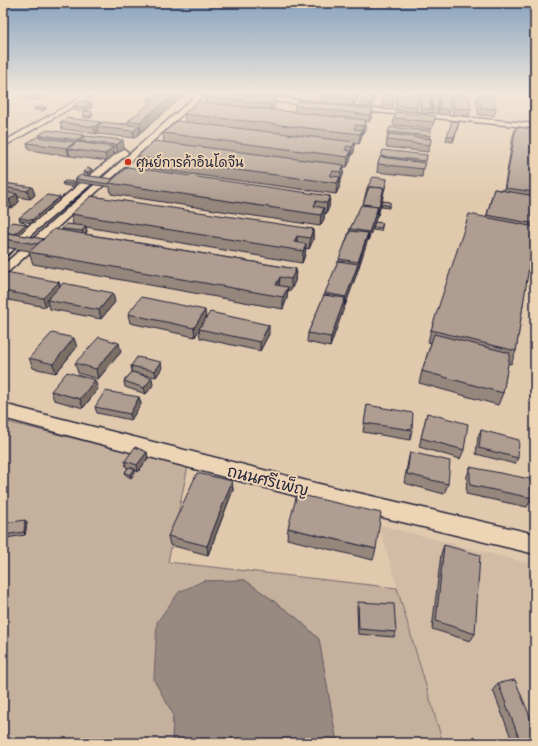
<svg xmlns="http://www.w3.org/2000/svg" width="538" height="746" viewBox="0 0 538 746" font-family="'Indie Flower','Playpen Sans Thai',sans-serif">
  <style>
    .built { fill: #d2bca5 }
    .green { fill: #c5b09d; stroke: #74696c }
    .water { fill: #988a81; stroke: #696065 }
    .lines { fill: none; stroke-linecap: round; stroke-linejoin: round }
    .minor-casing { stroke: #22223b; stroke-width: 3 }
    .major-casing { stroke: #22223b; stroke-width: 3 }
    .minor { fill: #edd4b5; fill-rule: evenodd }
    .major { fill: #edd4b5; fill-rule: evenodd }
    .wall { fill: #96877c; stroke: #22223b }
    .shaded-wall { fill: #7a6e65; stroke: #22223b }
    .building { fill: #ae9d90; stroke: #22223b }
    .poi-dot { fill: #c8321e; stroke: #edd4b5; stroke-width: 1.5 }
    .labels { text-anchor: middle; stroke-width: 4; stroke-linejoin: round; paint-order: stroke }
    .far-poi-label { font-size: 13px; fill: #22223b; stroke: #edd4b5; text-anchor: start }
    .street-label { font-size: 16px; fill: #22223b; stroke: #edd4b5 }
  </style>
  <rect width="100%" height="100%" fill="#e1c9ae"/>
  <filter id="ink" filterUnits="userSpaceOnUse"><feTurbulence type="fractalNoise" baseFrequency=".025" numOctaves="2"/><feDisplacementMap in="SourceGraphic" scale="8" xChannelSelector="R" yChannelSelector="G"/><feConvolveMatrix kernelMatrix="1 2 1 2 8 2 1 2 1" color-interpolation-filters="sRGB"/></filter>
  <g filter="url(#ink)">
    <path class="built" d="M379,525L535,565V743H443Z"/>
    <path class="green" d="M3,421L188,466L168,562L397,588L443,743H337L319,639L297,618L245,580L203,581L154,680L173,714L172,743H3Z"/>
    <path class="water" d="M245,580L297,618L319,639L337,743H172L173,714L154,680L157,622L179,592L203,581Z"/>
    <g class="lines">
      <defs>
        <path id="minor" d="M87,94H95L3,147V142Z
          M198,94H205L7,273L3,274V265Z
          M226,94H247L316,102L320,104L316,106L229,96Z
          M352,106L535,124V128L355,110H352Z
          M124,149L128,152L127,154L7,255L3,256V247L121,150Z"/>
        <path id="major" d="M3,404L315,483L535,534V554L315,501L3,418Z"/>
      </defs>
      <use href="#minor" class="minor-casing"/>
      <use href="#major" class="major-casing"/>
      <use href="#minor" class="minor"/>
      <use href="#major" class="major"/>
    </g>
    <path class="wall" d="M20,94H47L36,100L21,98Z
      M155,94H186L141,132H140V133L134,138L98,134V133L96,134L62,129L60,122L128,124V121L150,104L149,103L148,99Z
      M258,94H293V96L258,95Z
      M321,94H359V97L353,106L319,102L320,95Z
      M375,94V98L371,107L361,106L362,101Z
      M384,94H394L392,110L381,109Z
      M421,94L430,109L429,114L420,113V99Z
      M452,94L471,109L469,116L453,115L451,101Z
      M478,94L496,109L494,116L479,115L476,101Z
      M397,95L417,107V112L395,110Z
      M432,95L438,109L437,114L432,113L431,100Z
      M439,95L450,110L449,115L439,114L438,100Z
      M205,97L275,99V106L272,110L294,112L295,106L373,109L372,116L369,122L365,121V129L362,135L361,139L359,144L354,143V152L351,157L350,161L347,167H344L343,175L339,182V188L336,194L139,167L137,157L164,142L163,133L185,122L184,114L206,102Z
      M73,106L92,107L86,111L93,114L91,118H83V116L85,112L74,110Z
      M34,108L46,109L42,111L34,110Z
      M435,116L432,129L393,125L394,118Z
      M459,122L453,142L446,141L447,136Z
      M516,127L535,129V223L516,351L511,364L508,363L503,393L498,405L419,383L422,371L431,343L428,342L431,330L486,218L494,189L504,190L513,136Z
      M431,131L429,139H431L428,152L386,147L388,132Z
      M39,135H84V136L124,148L118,153H114V155L107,161L70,156V155L69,156L29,150L27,143L40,138Z
      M427,155L424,169H423L422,177L377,172L378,164L381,156Z
      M92,171L88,176L113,179L330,196L329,207L326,214L324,213V219L320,226L111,194L110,187L76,182L75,179L84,175L83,172Z
      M387,179L386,184L378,215H377L368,241H367L357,273L345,306H344L330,347L307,342L308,333L339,261L350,229L363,205L367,188Z
      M76,182L77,185L75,187L63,185L62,183Z
      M3,183L32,187L35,195L30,199L18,197L19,202L12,208L4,207L6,213L3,215Z
      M60,197L61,199L33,223L20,221L19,218Z
      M382,201L390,202L389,208L381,207Z
      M71,214L313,229V240L309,249L306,248L305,255L302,263L86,227L87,232L85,234L296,269L295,281L291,290H288L287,298L283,309L33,264L29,252L30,251L3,247V231L26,224L27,227L19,235L44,239L62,230V229L73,225Z
      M383,223L381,231L373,230V227Z
      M3,275L59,282L60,286L115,302L101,319L50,309L48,305L46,307L3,299Z
      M128,314L206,318L269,334L260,351L200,338L199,330L195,337L130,323Z
      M77,347L56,373L33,368L29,358Z
      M121,352L98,379L78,373L75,363Z
      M131,366L162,368L156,377L135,373L153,385L146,394L125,387L124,381L132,372Z
      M98,389L83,408L54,400L51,391Z
      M139,397L141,404L131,420L97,413L95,407Z
      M367,405L412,430L410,440L363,432Z
      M427,413L464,450L460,459L419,447Z
      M481,430L518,458L515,464L476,454L478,436Z
      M147,452L148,458L138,472L135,470V472L131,478L126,475L125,472L128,468L126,467L125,461Z
      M410,452L448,484L444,494L404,483L408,461Z
      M470,467L532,498L527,507L466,494L467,476Z
      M232,481L233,490L208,555L170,545L168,536Z
      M25,520L27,523L25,535L6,538L4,535Z
      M288,528L376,549L373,560L287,539Z
      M444,545L475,634L470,641L432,629L441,554Z
      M358,602L396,632L394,637L358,634L357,607Z
      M535,664V675L532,668Z
      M498,683L535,743H513L493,690Z"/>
    <path class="shaded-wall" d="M35,94H47L36,100Z
      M174,94H186L141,132L140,122Z
      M357,94H359V97L353,106L354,99Z
      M375,94V98L371,107V102Z
      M275,99V106L270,111V104Z
      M91,103L92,107L85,112L84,107Z
      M46,107V109L42,111L41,109Z
      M373,109L372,116L369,122L370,115Z
      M366,120L365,129L362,135L363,126Z
      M101,122L102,127H97L98,133L96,134L94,127Z
      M459,122L458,127L453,142L454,137Z
      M139,126L140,133L134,138L133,131Z
      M362,130L361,139L359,144L360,134Z
      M84,135L85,141H79L80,146L78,148L77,140Z
      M123,140L124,148L118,153L116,145Z
      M75,142L77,150L68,149L70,155L69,156L67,148Z
      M355,142L354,152L351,157L352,147Z
      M113,147L114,155L107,161L105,154Z
      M351,151L350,161L347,167L348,157Z
      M344,165L343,175L340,183L341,172Z
      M92,169V171L88,176L87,173Z
      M340,177L339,188L336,194L337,183Z
      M76,182L77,185L75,187L74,184Z
      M32,187L35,195L30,199L27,191Z
      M384,188L383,197L378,215L379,206Z
      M17,194L19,202L12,208L9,200Z
      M330,196L329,207L326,214L327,203Z
      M60,197L61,199L33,223L32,220Z
      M3,205L6,213L3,215Z
      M378,207L377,216L368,241L369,232Z
      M324,208V219L320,226L321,215Z
      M26,224L27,227L15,238L14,235Z
      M86,226L87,232L83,237L82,231Z
      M313,229V240L309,249L310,238Z
      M368,233L367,242L357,273L345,306L346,297L358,265Z
      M297,236V247L294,242Z
      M306,244L305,255L302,263L303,251Z
      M296,269L295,281L291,290V279Z
      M280,277L279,288L276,296V285Z
      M59,282L61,291L47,300L48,305L46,307L43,298Z
      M288,287L287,298L283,309V297Z
      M113,293L115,302L101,319L99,310Z
      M345,298L344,308L330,347L331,337Z
      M205,310L206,319L199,329V330L195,337L194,328Z
      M269,325V334L260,351V342Z
      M74,338L77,347L56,373L53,364Z
      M119,343L121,352L98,379L96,369Z
      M161,362L162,368L156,377L155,371Z
      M152,378L153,385L146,394L144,388Z
      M95,380L98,389L83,408L80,399Z
      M139,397L141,404L131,420L130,414Z
      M147,452L148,458L138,472L137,465Z
      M135,469V472L131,478L130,475Z
      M232,481L233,490L208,555L207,546Z
      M25,520L27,523L25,535L24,532Z"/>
    <path class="building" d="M155,94H162L155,100L148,99Z
      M162,94H174L140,122L128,121Z
      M208,94H233L275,99L270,104L205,97Z
      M321,94H357L354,99L320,95Z
      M365,94H375L371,102L362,101Z
      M384,94H394L393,105L382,104Z
      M408,94H418L417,107L396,105L397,95L408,96Z
      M421,94L430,95V109H421Z
      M452,94L468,95L471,109L454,108Z
      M478,94L492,95L496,109L481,108Z
      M432,95H438V109H433Z
      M439,95L449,96L450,110L440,109Z
      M80,101L91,103L84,107L73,106Z
      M298,101L373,109L370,115L295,106Z
      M198,102L366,120L363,126L356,125L354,129L362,130L360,134L184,114Z
      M42,106L46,107L41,109L34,108Z
      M85,111L92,112L91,116H83Z
      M396,112L435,116L434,122L394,118Z
      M67,118L101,122L94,127L60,122Z
      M177,121L355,142L352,147L347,146L345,150L351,151L348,157L163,133Z
      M452,121L459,122L454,137L447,136Z
      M103,122L139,126L133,131L97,127Z
      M390,127L431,131L430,136L388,132Z
      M516,127L535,129V192L505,188Z
      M47,130L84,135L77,140L39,135Z
      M389,134L431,139L430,145L387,140Z
      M86,136L123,140L116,145L79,141Z
      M36,137L75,142L67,148L27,143Z
      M154,141L344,165L341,172L333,171L330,176L340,177L337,183L137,157Z
      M77,142L113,147L105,154L68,149Z
      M383,150L427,155L426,161L381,156Z
      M380,157L425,163L423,169L378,164Z
      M127,167L330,196L327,203L316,201L314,206L324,208L321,215L109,183Z
      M87,168L92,169L87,173L83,172Z
      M81,175L113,179L109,183V184L75,179Z
      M373,177L387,179L384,191L383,190L384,188L369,187L368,188H367Z
      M65,181L76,182L74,184L62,183Z
      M3,183L32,187L27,191L3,187Z
      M369,187L384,188L379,206L363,204Z
      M494,189L535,196V224L487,215Z
      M3,192L17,194L9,200L3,199Z
      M47,195L60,197L32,220L19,218Z
      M91,196L313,229L310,238L297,236L294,242L306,244L303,251L71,214Z
      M382,201L390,202V206L381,204Z
      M361,205L378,207L369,232L350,229Z
      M469,214L535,227L516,351L431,330Z
      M12,222L26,224L15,234L3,232V231Z
      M375,222L383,223L381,228L373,227Z
      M66,224L86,226L82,231L62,229Z
      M54,229L296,269L291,279L280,277L276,285L288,287L283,297L29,252Z
      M350,231L368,233L358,262L339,259Z
      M3,232L44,239L37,244L3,239Z
      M338,261L358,264L346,297L325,293Z
      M6,272L59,282L43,298L3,291V275Z
      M63,283L113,293L99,310L47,300Z
      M324,295L345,298L331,337L308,333Z
      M141,297L205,310L194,328L128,314Z
      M210,312L269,325L260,342L199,329Z
      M52,333L74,338L53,364L29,358Z
      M434,334L510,353L503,393L422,371Z
      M99,337L119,343L96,369L75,363Z
      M137,357L161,362L155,371L131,366Z
      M67,372L95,380L80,399L51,391Z
      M132,372L152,378L144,388L124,381Z
      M105,391L139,397L130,414L95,407Z
      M367,405L413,413L412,430L364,423Z
      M427,413L468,424L464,450L421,438Z
      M481,430L519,440L518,458L479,448Z
      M135,447L147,452L137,465L125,461Z
      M410,452L450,461L448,484L407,474Z
      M129,467L135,469L130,475L125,472Z
      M470,467L530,479L532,498L470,485Z
      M197,473L232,481L207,546L168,536Z
      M297,494L381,513L376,549L288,528Z
      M25,520L24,532L4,535L6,523Z
      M444,545L480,555L475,634L436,621Z
      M358,602L394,604L396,632L359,629Z
      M515,680L535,729V743H521L498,683Z"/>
  </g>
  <linearGradient id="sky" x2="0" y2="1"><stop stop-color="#88a3bf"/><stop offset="0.47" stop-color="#f2e7db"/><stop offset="1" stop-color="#f2e7db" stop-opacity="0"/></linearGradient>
  <rect width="538" height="198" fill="url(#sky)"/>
  <circle class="poi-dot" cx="128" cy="162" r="4"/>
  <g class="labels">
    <g class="far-poi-label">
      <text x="136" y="167">ศูนย์การค้าอินโดจีน</text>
    </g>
    <g class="street-label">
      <text transform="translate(268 480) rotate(14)" y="6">ถนนศรีเพ็ญ</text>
    </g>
  </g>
  <rect width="538" height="746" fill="none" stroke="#edd4b5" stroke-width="16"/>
  <rect x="8" y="8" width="522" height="730" fill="none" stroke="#22223b" stroke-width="1.5" filter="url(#ink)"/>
</svg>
